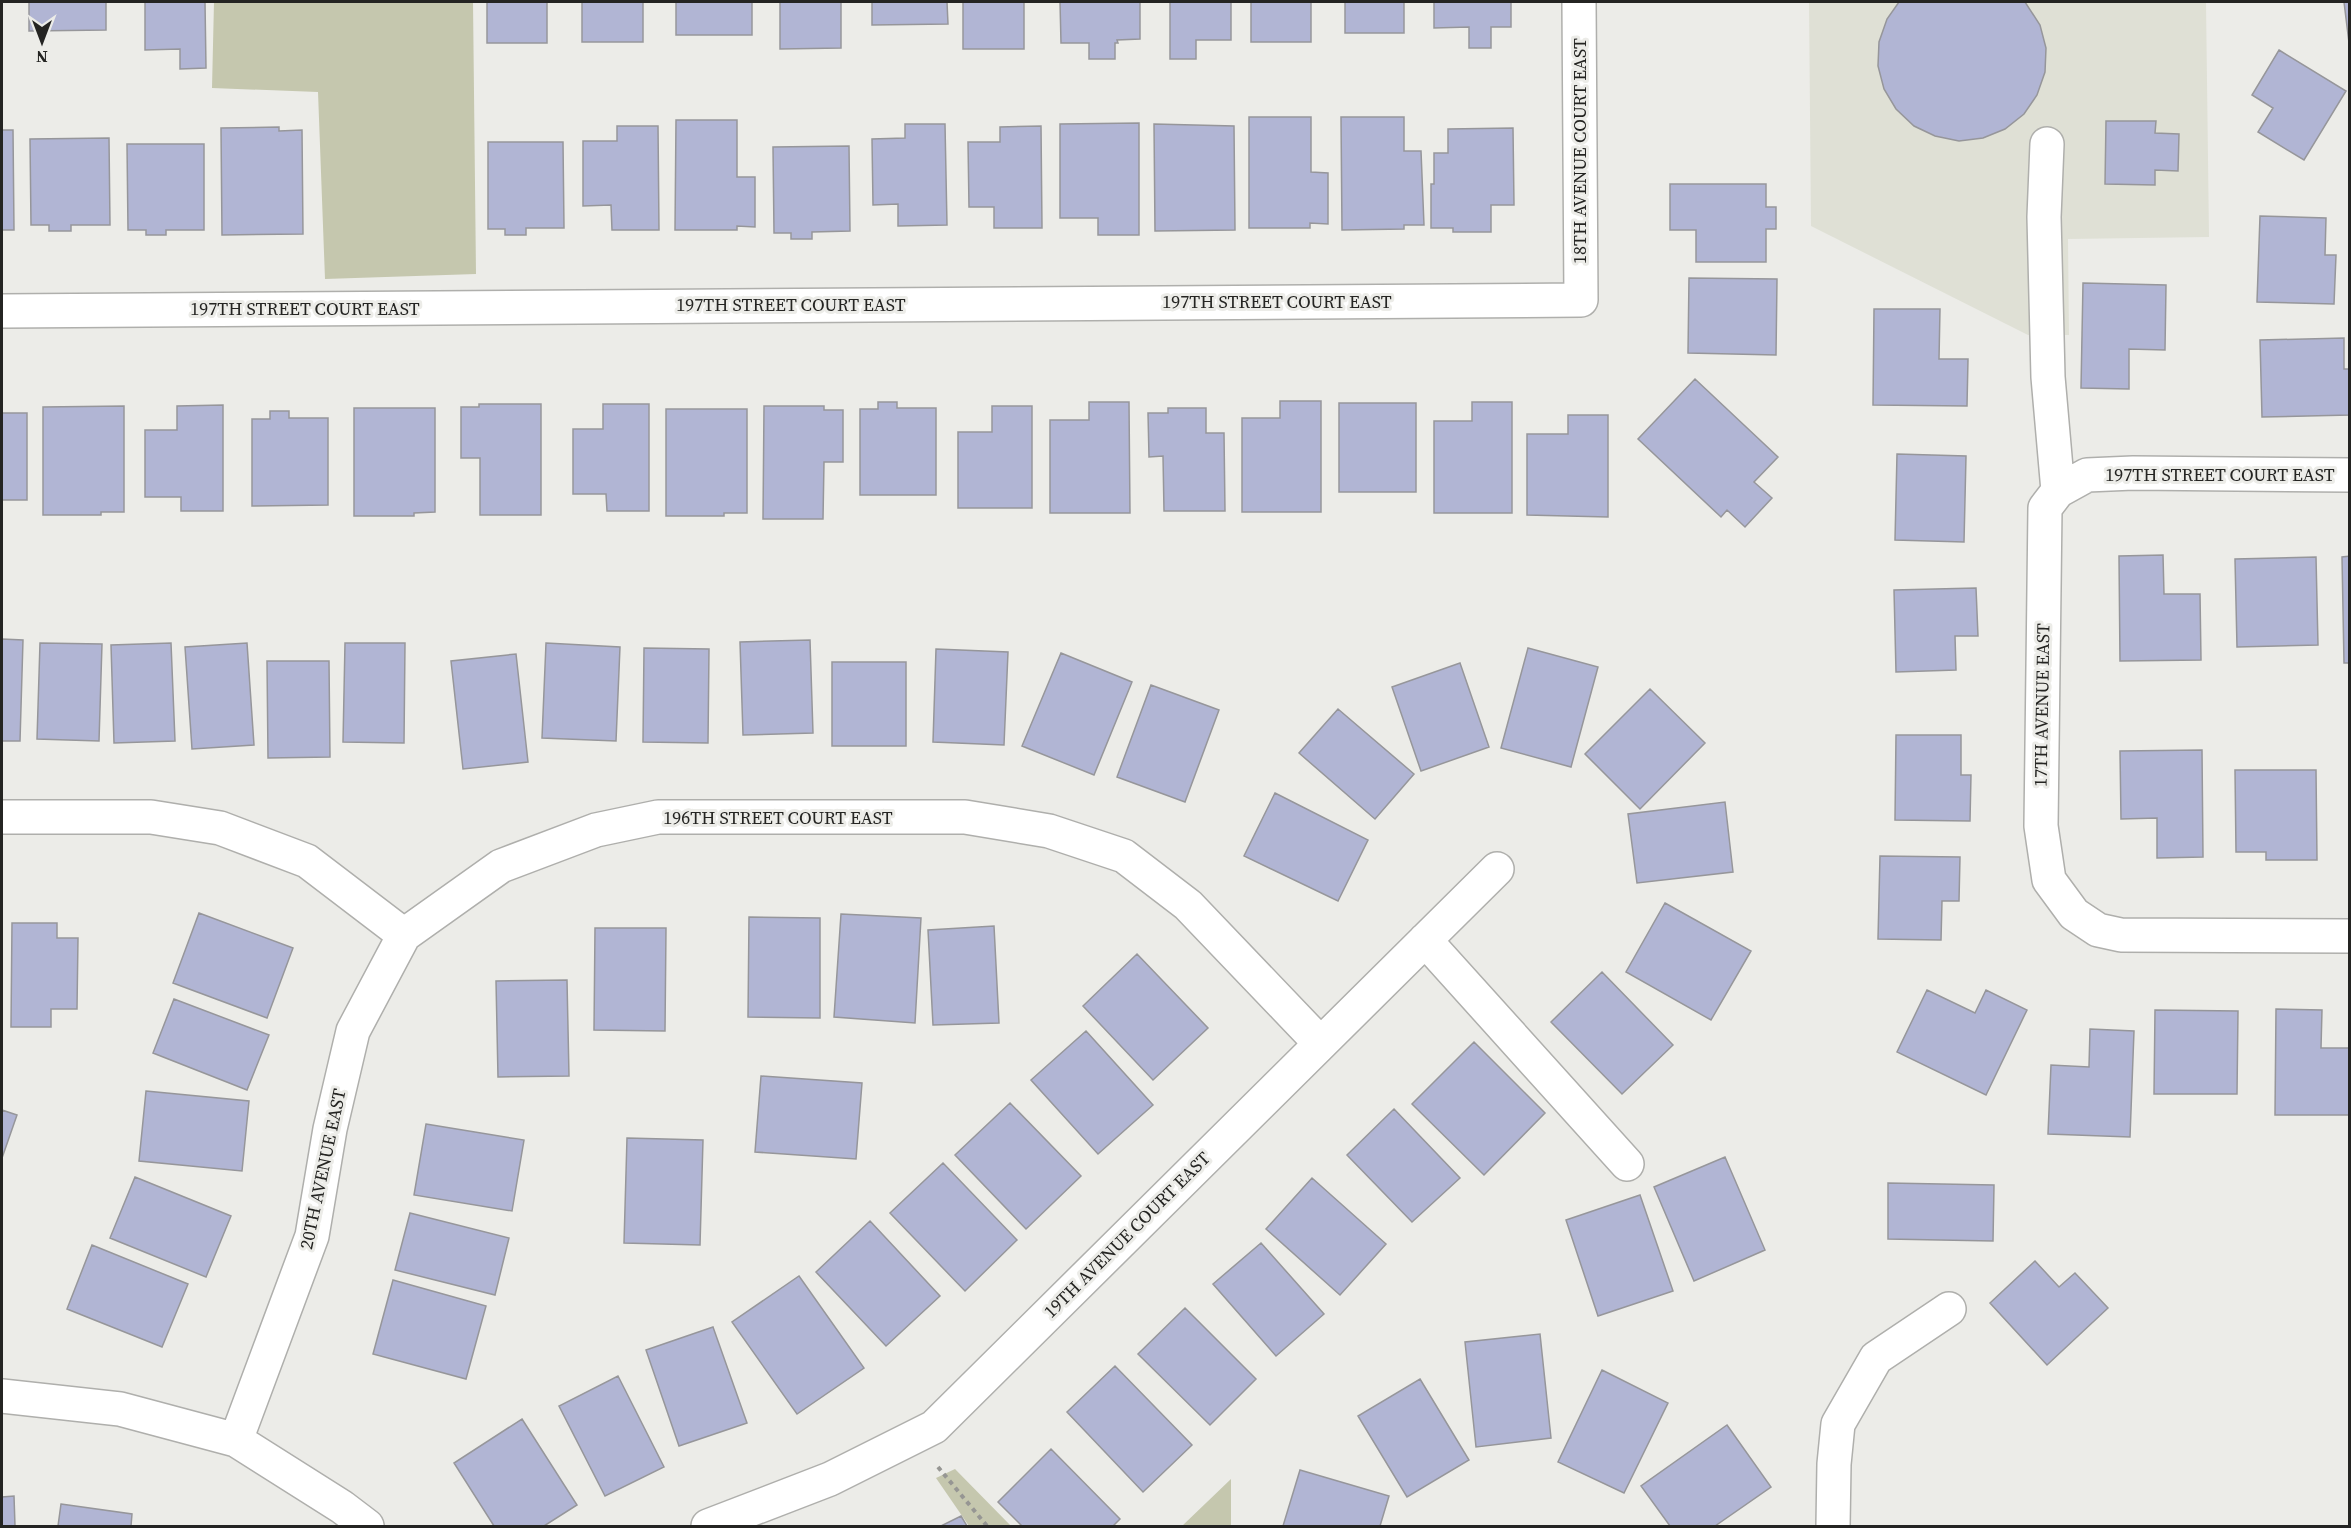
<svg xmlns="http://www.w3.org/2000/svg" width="2351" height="1528" viewBox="0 0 2351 1528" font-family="'Source Serif 4',serif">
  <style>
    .built { fill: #dfe0d5 }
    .green { fill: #c5c7ae }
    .building { fill: #b1b5d4; stroke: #96969a; stroke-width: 1.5 }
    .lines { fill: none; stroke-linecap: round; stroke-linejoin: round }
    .minor-casing { stroke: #afafac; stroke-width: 36 }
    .path { stroke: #969693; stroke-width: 4; stroke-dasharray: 4.5 4.5; stroke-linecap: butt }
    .minor { stroke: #fff; stroke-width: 33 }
    .labels { text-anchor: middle; stroke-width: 6; stroke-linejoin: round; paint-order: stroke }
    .street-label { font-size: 18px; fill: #242422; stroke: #ecece8 }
  </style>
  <rect width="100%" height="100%" fill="#ecece8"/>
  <path class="built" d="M1809,2H2206L2209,237L2068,239L2069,335H2028L1811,226Z"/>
  <path class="green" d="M214,2H473L476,274L325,279L318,92L212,88Z
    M955,1469L1011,1526H969L936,1478Z
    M1231,1479V1526H1182Z"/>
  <path class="building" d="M29,2H106V30L29,31Z
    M145,2H205L206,68L180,69V49L145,50Z
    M487,2H547V43H487Z
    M582,2H643V42H582Z
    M676,2H752V35H676Z
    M780,2H841V48L780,49Z
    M872,2H947L948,24L872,25Z
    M963,2H1024V49H963Z
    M1060,2H1140V39L1117,40L1118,43H1115V59H1089V43H1061Z
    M1170,2H1231V40H1196V59H1170Z
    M1251,2H1311V42H1251Z
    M1345,2H1404V33H1345Z
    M1434,2H1511V27H1491V48H1469V27L1434,28Z
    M1899,2H2025L2040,25L2046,48L2045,72L2037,95L2024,114L2005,129L1983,138L1959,141L1935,136L1914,126L1896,109L1884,89L1878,66L1879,42L1887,19Z
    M2344,2H2350V51Z
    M2279,50L2346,91L2304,160L2258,132L2273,108L2252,95Z
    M1249,117H1311V172L1328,173V224L1310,223V228H1249Z
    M1341,117H1404V151H1421L1424,225H1404V229L1342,230Z
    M676,120H737V177H755V227L737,226V230H675Z
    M2106,121H2156L2155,133L2179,134L2178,171L2155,170V185L2105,184Z
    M1139,123V235H1098V218H1060V124Z
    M905,124H945L947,225L898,226V204L873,205L872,139L905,138Z
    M1154,124L1234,126L1235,230L1155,231Z
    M617,126H658L659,230H612L611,205L583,206V141H617Z
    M1041,126L1042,228H994V207H969L968,142H1000V127Z
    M279,127V131L302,130L303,234L222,235L221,128Z
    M1513,128L1514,205H1491V232H1453V228H1431V184H1434V153H1448V129Z
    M2,130H13L14,230H2Z
    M109,138L110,225H71V231H49V225H31L30,139Z
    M488,142H563L564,228H526V235H505V229H488Z
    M127,144H204V230H166V235H146V230H128Z
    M849,146L850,231L812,232V239H791V233H774L773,147Z
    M1670,184H1766V207H1776V229H1766V262H1696V230H1670Z
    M2260,216L2326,218L2325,255H2336L2334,304L2257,302Z
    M1689,278L1777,279L1776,355L1688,353Z
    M2083,283L2166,285L2165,350L2129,349V389L2081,388Z
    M1874,309H1940L1939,359H1968L1967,406L1873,405Z
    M2344,338V369H2350V415L2262,417L2260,340Z
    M1695,379L1778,457L1754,482L1772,498L1745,527L1727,510L1721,517L1638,439Z
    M1280,401H1321V512H1242V418H1280Z
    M878,402H897V408H936V495H860V409H878Z
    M1089,402H1129L1130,513H1050V420H1089Z
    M1472,402H1512V513H1434V421H1472Z
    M1339,403H1416V492H1339Z
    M479,404H541V515H480V458H461V407H479Z
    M603,404H649V511H607L606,494H573V429H603Z
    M223,405V511H181V497H145V430H177V406Z
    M124,406V512H101V515H43V407Z
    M764,406H824V410H843V462H824L823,519H763Z
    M992,406H1032V508H958V432H992Z
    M354,408H435V512L414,513V516H354Z
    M1168,408H1206V433H1224L1225,511H1164L1163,456L1149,457L1148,413H1168Z
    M666,409H747V513H724V516H666Z
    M270,411H289V418H328V505L252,506V419H270Z
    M2,413H27V500H2Z
    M1568,415H1608V517L1527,515V434H1568Z
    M1897,454L1966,456L1964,542L1895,540Z
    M2163,555L2164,594H2200L2201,660L2120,661L2119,556Z
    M2350,556V663H2344L2342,557Z
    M2316,557L2318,645L2237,647L2235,559Z
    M1976,588L1978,636H1955L1956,670L1896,672L1894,590Z
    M2,639L23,640L20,741H2Z
    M810,640L813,733L743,735L740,642Z
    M40,643L102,644L99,741L37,739Z
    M171,643L175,741L114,743L111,645Z
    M247,643L254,745L192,749L185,647Z
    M345,643H405L404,743L343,742Z
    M546,643L620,647L616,741L542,738Z
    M644,648L709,649L708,743L643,742Z
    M1528,648L1598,667L1571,767L1501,748Z
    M936,649L1008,652L1004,745L933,742Z
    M1061,653L1132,682L1094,775L1022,746Z
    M516,654L528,762L463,769L451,661Z
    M267,661H329L330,757L268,758Z
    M832,662H906V746H832Z
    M1460,663L1489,747L1421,771L1392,687Z
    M1151,685L1219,710L1185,802L1117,777Z
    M1650,689L1705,743L1640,809L1585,754Z
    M1338,709L1414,774L1375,819L1299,753Z
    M1896,735H1961V775H1971L1970,821L1895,820Z
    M2202,750L2203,857L2157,858V818L2121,819L2120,751Z
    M2235,770H2316L2317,860H2266V852H2236Z
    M1275,793L1368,840L1338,901L1244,856Z
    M1725,802L1733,872L1637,883L1628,814Z
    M1880,856L1960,857L1959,901H1942L1941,940L1878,939Z
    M1665,903L1751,951L1711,1020L1626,972Z
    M199,913L293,948L267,1018L173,983Z
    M841,914L921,918L915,1023L834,1017Z
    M749,917L820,918V1018L748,1017Z
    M12,923H57V938H78L77,1009H51V1027H11Z
    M994,926L999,1023L933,1025L928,930Z
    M595,928H666L665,1031L594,1030Z
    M1137,954L1208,1028L1153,1080L1083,1006Z
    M1602,972L1673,1045L1622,1094L1551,1022Z
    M567,980L569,1076L498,1077L496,981Z
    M1927,990L1975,1013L1986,990L2027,1010L1986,1095L1897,1052Z
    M174,999L269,1035L247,1090L153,1053Z
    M2276,1009L2322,1010L2321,1048H2350V1115H2275Z
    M2155,1010L2238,1011L2237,1094H2154Z
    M2090,1029L2134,1031L2130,1137L2048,1134L2051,1065L2089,1067Z
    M1086,1031L1153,1105L1098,1154L1031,1080Z
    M1474,1042L1545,1113L1484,1175L1412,1104Z
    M761,1076L862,1083L856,1159L755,1152Z
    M146,1091L249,1101L242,1171L139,1161Z
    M1010,1103L1081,1176L1026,1229L955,1155Z
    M1394,1109L1460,1178L1412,1222L1347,1155Z
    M2,1110L17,1115L2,1158Z
    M426,1124L524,1140L512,1211L414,1195Z
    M627,1138L703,1140L700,1245L624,1243Z
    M1725,1157L1765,1250L1694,1281L1654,1187Z
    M943,1163L1017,1240L965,1291L890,1213Z
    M135,1177L231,1216L206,1277L110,1238Z
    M1312,1178L1386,1244L1340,1295L1266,1229Z
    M1888,1183L1994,1185L1993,1241L1888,1239Z
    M1640,1195L1673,1291L1598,1316L1566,1220Z
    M410,1213L509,1238L495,1295L395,1270Z
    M870,1221L940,1296L886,1346L816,1272Z
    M1261,1243L1324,1314L1276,1356L1213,1284Z
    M92,1245L188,1284L162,1347L67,1309Z
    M2035,1261L2059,1287L2075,1273L2108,1308L2047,1365L1990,1303Z
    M799,1276L864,1368L797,1414L732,1322Z
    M393,1280L486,1306L466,1379L373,1354Z
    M1185,1308L1256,1379L1210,1425L1138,1354Z
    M713,1327L747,1423L679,1446L646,1350Z
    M1540,1334L1551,1438L1476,1447L1465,1342Z
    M1115,1366L1192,1445L1143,1492L1067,1412Z
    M1602,1370L1668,1403L1624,1493L1558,1462Z
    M618,1376L664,1467L605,1496L559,1406Z
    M1420,1379L1469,1460L1407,1497L1358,1416Z
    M522,1419L577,1505L544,1526H494L454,1463Z
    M1727,1425L1771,1487L1715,1526H1670L1641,1486Z
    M1051,1449L1120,1519L1113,1526H1022L998,1502Z
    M1300,1470L1389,1496L1380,1526H1283Z
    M14,1496L15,1526H2V1497Z
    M61,1504L132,1514L131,1526H58Z
    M961,1516L967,1526H941Z"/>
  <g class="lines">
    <defs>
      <path id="minor" d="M2047,144L2044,217L2048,377L2058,491
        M2,311L1581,300L1579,2
        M2350,475L2133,473L2087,475L2058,491L2045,508L2041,826L2049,880L2074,914L2098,930L2121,935L2350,936
        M2,817H151L220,828L307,861L404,935L501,866L596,830L658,817H965L1049,831L1124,856L1188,905L1320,1043
        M1425,940L1627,1164
        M2,1396L120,1409L236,1440L342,1507L367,1526
        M236,1440L312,1236L330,1129L353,1031L404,935
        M708,1526L830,1479L934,1427L1497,869
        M1833,1526L1834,1464L1838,1424L1876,1358L1949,1309"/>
    </defs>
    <use href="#minor" class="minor-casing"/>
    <path class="path" d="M938,1467L987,1526"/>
    <use href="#minor" class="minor"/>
  </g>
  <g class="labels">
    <g class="street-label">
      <text transform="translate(1580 151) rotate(-90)" y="6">18TH AVENUE COURT EAST</text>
      <text x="1277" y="308">197TH STREET COURT EAST</text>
      <text x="791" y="311">197TH STREET COURT EAST</text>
      <text x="305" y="315">197TH STREET COURT EAST</text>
      <text x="2220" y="481">197TH STREET COURT EAST</text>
      <text transform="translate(2042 705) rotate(-89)" y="6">17TH AVENUE EAST</text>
      <text x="778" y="824">196TH STREET COURT EAST</text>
      <text transform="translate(323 1169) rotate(-78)" y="6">20TH AVENUE EAST</text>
      <text transform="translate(1127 1235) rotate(-45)" y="6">19TH AVENUE COURT EAST</text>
    </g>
  </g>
  <rect width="2351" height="1528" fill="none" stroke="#242422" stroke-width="6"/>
  <g transform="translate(42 42) rotate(180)" stroke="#ecece8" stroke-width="4.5" paint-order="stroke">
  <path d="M0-4.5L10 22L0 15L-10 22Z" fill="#242422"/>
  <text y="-9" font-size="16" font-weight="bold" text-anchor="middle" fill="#242422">N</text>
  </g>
</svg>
